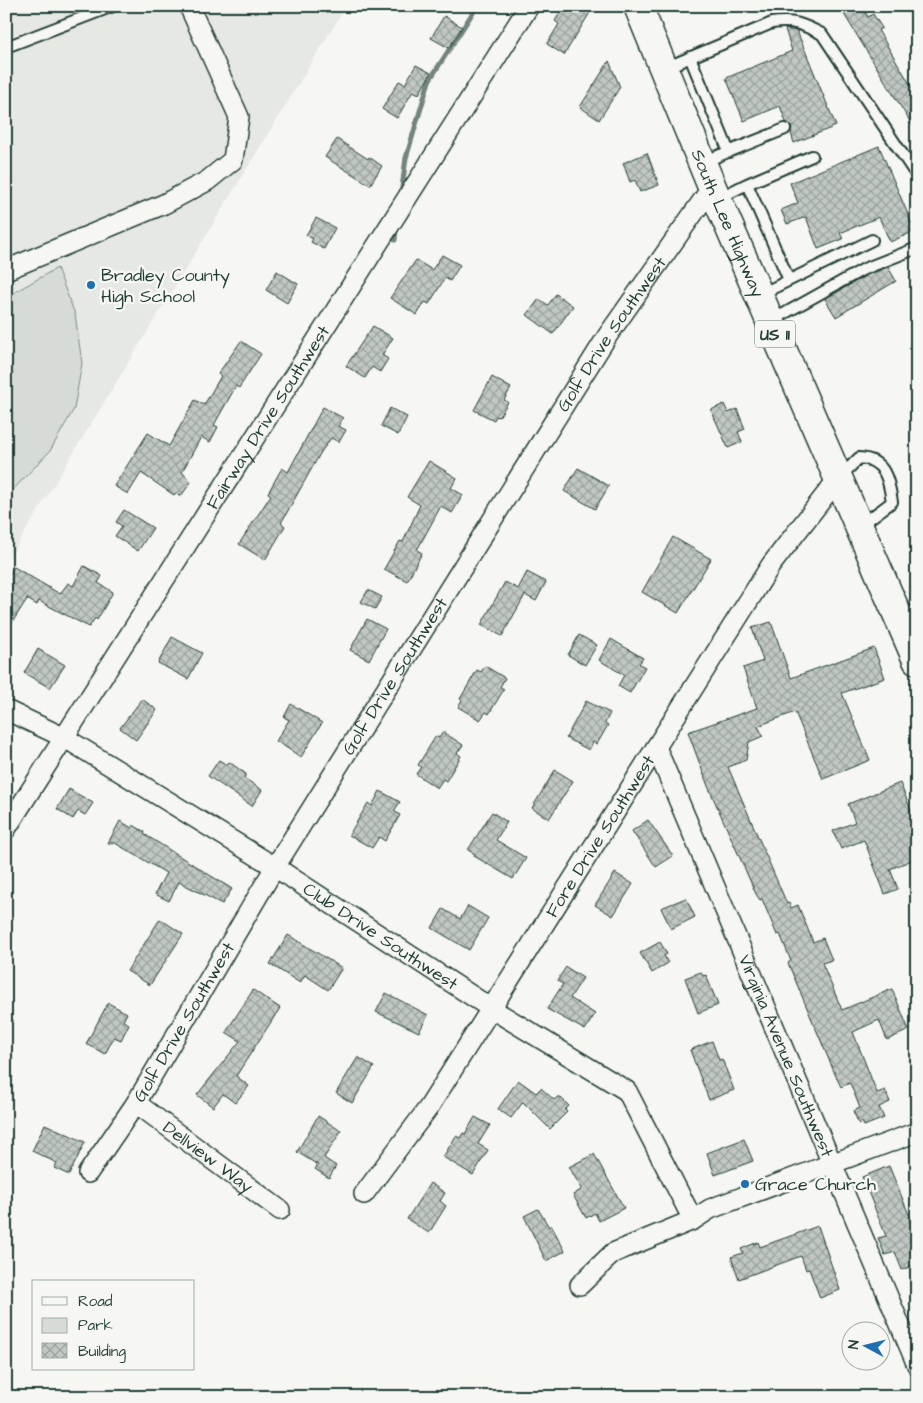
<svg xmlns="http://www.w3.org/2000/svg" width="923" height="1403" viewBox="0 0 923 1403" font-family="'Architects Daughter',sans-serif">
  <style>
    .built { fill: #e6e8e4 }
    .green { fill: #d6dbd6; stroke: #7a8c85 }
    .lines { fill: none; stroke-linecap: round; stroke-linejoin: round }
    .stream { stroke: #72847d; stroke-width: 5 }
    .building { fill: url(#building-cross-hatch); stroke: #1f3d34 }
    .service-casing { stroke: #1f3d34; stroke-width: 14 }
    .minor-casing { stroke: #1f3d34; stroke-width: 22 }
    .primary-casing { stroke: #1f3d34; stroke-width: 31 }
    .service { stroke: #f6f6f2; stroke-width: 10 }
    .minor { stroke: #f6f6f2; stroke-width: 19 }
    .primary { stroke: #f6f6f2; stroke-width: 28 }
    .poi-dot { fill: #1f6fb2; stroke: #f6f6f2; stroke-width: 2 }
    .labels { text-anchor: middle; stroke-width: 5; stroke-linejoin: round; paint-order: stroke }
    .shield { fill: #f6f6f2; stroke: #60746d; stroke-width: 1 }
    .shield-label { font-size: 16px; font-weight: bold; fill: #1f3d34 }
    .street-label { font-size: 18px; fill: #1f3d34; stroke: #f6f6f2 }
    .poi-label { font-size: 18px; fill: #1f3d34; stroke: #f6f6f2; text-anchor: start }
  </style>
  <defs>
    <pattern id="building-cross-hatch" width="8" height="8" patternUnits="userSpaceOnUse" patternTransform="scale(1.25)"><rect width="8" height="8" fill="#c1c8c3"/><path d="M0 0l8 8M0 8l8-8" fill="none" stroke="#9ca49f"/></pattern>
  </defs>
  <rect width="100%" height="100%" fill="#f6f6f2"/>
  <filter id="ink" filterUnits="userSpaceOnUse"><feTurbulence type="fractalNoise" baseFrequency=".02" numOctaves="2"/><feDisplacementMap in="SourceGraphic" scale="10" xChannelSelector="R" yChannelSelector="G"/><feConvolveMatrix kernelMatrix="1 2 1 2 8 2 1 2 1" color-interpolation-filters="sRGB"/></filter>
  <g filter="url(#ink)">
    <path class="built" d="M6,6H346L6,563Z"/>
    <path class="green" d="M57,268L75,314L82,363L74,409L50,451L6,497V297Z"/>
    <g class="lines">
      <path class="stream" d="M401,195L406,158L429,81L477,6
        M395,240L396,228"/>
    </g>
    <path class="building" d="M564,6H583L591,11L564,55L547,44L559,24L555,21Z
      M839,6H862L868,17L873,14L882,28L878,30L917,96V133Z
      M444,16L462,27L449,48L431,38Z
      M785,29L797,31L836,126L794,143L791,133V126L786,122L780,106L744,121L726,78L792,51Z
      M609,61L620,87L599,120L580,107Z
      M416,65L431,73L419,94L413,91L397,118L382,109L399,81L405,84Z
      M337,139L368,159L369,157L382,166L370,185L325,157Z
      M879,146L915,231L890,242L879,217L840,233L843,239L818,249L806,217L787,224L781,210L798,203L790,183Z
      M647,153L659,185L640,192L635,180L630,182L623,163Z
      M316,218L335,228L324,249L311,242L313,239L306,235Z
      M442,255L460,265L450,281L445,278L429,304L425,302L417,315L390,298L416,260L432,270Z
      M888,267L896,281L836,317L825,299L867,275Z
      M277,271L298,284L287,303L266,290Z
      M556,294L573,306L553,334L527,315L539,299L548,305Z
      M373,326L393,338L382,355L388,359L380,372L372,367L365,378L346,366Z
      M241,341L261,354L239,388L236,386L214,425L218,427L210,442L201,437L182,472L191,482L181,496L176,493L174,495L141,473L128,494L114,486L148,433L169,446L195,400L204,405L221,376L218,374Z
      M492,377L511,388L504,400L508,402L499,417L496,416L494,420L474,410Z
      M724,404L728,413L737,409L745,429L738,432L742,442L728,448L711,410Z
      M323,407L343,418L338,426L346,430L339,442L331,438L321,452L281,523L285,526L265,560L239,544L271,495L268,493L282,468L288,472Z
      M390,408L407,417L398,435L381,426Z
      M429,461L457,478L451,488L463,495L452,513L441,506L417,550L422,553L407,581L384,569L400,541L403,542L420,505L407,497Z
      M578,468L609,486L595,509L564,491Z
      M124,510L153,528L138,551L115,536L122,526L116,522Z
      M673,537L711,559L678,613L642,592Z
      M84,566L102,576L98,583L113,592L97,620L95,618L89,627L39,601L37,605L27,599L6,632V580L14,567L60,594L68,583L73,586Z
      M527,572L546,582L536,601L525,595L502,636L481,625L505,582L518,589Z
      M368,590L382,597L375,609L361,602Z
      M367,619L386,629L369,660L350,650Z
      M771,622L791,678L874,648L885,678L842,693L870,760L823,779L795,712L758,726L763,736L749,742L746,760L728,767L787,904L789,903L791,908L798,905L813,942L823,938L832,960L822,963L842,1010L892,989L909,1030L887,1040L879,1020L853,1032L877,1093L885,1090L890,1102L879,1107L884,1118L864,1126L862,1122L859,1124L853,1111L860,1108L850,1083L841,1087L835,1074L788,963L791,961L780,934L777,935L762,899L760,900L756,894L708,786L688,732L757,708L743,668L763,661L752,628Z
      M579,635L597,645L585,665L568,655Z
      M172,637L202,653L188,679L158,663Z
      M611,639L643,658L639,664L645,667L630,693L618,686L624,675L599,660Z
      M38,649L65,665L50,688L24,673Z
      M485,666L505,678L500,687L504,689L489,714L486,712L480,720L458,707L462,700L460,699L477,670L481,672Z
      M142,699L157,710L136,740L120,728Z
      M586,701L610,713L605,723L608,725L597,744L593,742L589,750L566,738Z
      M291,704L322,723L301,757L276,741L289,720L284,717Z
      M443,732L463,745L457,753L461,756L446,781L443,779L437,788L416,774L421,767L418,765L436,736L439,738Z
      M219,760L227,765L229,762L246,774L244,778L262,790L252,806L208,776Z
      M555,770L573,781L549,819L532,808Z
      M900,783L917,825V858L890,869L898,889L885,894L864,840L841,849L833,831L855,822L848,804Z
      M69,789L93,803L85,815L78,811L73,819L57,809Z
      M380,791L400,802L394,811L400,815L385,841L379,837L372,848L349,835L368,803L372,806Z
      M492,812L507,822L496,840L526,858L513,879L474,856L475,854L468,850Z
      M648,820L673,856L656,867L632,831Z
      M120,821L132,828L133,825L145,832L144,834L232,889L222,904L179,882L169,901L155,894L166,873L115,843H108Z
      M615,873L633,884L613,916L595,905Z
      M686,898L695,917L671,929L661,908Z
      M468,906L488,918L469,950L432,928L443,909L460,919Z
      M160,919L183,934L150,985L127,971Z
      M288,935L342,968L328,990L305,975L300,983L270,964Z
      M660,942L667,954L664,956L668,963L652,973L640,953Z
      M566,967L583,978L570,998L595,1014L585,1030L547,1009L563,984L557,981Z
      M701,972L703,976L706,975L718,1005L698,1013L685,978Z
      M253,990L280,1008L236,1076L249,1086L235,1103L223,1094L213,1107L197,1095L240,1041L226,1032Z
      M386,993L428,1015L419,1032L376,1012Z
      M108,1003L127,1013L123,1021L129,1024L121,1040L114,1037L105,1054L86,1044Z
      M712,1041L719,1060L722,1059L734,1090L709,1100L690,1050Z
      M358,1057L374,1067L352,1103L336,1093Z
      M518,1080L536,1093L541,1088L554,1100L559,1096L569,1106L565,1110L567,1112L550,1129L523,1102L511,1118L498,1109Z
      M318,1116L341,1131L324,1158L336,1166L329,1178L315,1169L318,1165L297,1152Z
      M475,1117L490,1125L478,1144L488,1150L473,1175L443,1157L456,1136L460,1138L463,1133L465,1134Z
      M45,1124L85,1142L69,1175L54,1168L57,1163L32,1151Z
      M744,1139L753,1161L715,1175L707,1153Z
      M594,1154L624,1208L599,1221L595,1213L586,1218L573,1195L582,1189L569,1167Z
      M889,1166L917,1234V1264L902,1270L895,1252L885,1255L878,1238L886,1236L862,1177Z
      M430,1183L445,1193L440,1201L446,1206L429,1233L407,1219Z
      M538,1209L549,1227L551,1225L565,1251L546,1261L524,1216Z
      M818,1226L840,1290L820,1298L809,1269L806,1270L801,1256L739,1279L731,1257L743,1253L741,1249L758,1242L760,1247Z"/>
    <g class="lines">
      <defs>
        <path id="service" d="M6,47L113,6
          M690,57L729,152
          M665,68L772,23C794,20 802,24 822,34L917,176
          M703,162L785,129
          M719,198L747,184
          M789,280L747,184L812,156
          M759,295L872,240
          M771,321L864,269L917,248
          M840,477L859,458C885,459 889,480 892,502L861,525"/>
        <g id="minor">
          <path d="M6,270L164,204L207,181L233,160L239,117L189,6"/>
          <path d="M901,623L917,614"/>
          <path id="s1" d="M6,710L65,738L275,867L492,1009L627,1091L693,1220"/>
          <path id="s2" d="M656,747L917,1365"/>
          <path id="s3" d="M6,829L529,6"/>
          <path id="s4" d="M136,1103L280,1210"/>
          <path id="s5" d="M88,1173L136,1103L275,867L608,335L712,187"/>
          <path id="s6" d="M364,1194L429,1107L771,565L837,480"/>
          <path d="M580,1285L613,1253L693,1220L710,1209L917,1132"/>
        </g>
        <g id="primary">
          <path id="s7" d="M638,6L712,187L917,660"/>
        </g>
      </defs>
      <use href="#service" class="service-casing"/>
      <use href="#minor" class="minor-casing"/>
      <use href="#primary" class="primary-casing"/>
      <use href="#service" class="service"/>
      <use href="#minor" class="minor"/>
      <use href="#primary" class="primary"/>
    </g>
  </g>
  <g class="poi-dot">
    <circle cx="91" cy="285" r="5"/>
    <circle cx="745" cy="1184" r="5"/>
  </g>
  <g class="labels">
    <rect class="shield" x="755" y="320.5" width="40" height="27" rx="4"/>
    <g class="shield-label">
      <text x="775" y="340">US 11</text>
    </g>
    <g class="street-label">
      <text dy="6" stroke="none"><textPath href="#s7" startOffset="235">South Lee Highway</textPath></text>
      <text dy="6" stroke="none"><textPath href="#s5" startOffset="989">Golf Drive Southwest</textPath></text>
      <text dy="6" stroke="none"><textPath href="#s3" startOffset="488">Fairway Drive Southwest</textPath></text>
      <text dy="6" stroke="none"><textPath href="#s5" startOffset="584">Golf Drive Southwest</textPath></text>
      <text dy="6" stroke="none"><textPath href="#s6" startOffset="429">Fore Drive Southwest</textPath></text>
      <text dy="6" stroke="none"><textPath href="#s1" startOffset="438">Club Drive Southwest</textPath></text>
      <text dy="6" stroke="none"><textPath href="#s5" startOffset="179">Golf Drive Southwest</textPath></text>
      <text dy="6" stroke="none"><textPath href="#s2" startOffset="335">Virginia Avenue Southwest</textPath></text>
      <text dy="6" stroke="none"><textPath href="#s4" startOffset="90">Dellview Way</textPath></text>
    </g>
    <g class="poi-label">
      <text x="101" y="281">Bradley County<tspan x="101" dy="21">High School</tspan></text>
      <text x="755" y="1190">Grace Church</text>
    </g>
  </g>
  <rect width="923" height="1403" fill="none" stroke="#f6f6f2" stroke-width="25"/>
  <rect x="12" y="12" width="898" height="1378" fill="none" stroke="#1f3d34" stroke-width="2" filter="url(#ink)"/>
  <rect x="32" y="1280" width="162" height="90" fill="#f6f6f2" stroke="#a0aca6"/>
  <rect x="42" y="1297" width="25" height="8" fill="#f6f6f2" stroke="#a0aca6"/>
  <text x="78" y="1306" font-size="15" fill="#1f3d34">Road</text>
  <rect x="42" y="1318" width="25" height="15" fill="#d6dbd6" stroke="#a0aca6"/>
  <text x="78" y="1330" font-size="15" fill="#1f3d34">Park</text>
  <rect x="42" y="1343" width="25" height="15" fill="url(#building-cross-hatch)" stroke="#a0aca6"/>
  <text x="78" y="1356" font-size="15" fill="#1f3d34">Building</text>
  <g transform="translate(866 1346) rotate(277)"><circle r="24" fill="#f6f6f2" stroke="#a0aca6"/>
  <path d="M0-4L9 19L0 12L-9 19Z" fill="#1f6fb2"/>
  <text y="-8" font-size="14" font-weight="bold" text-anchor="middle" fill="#1f3d34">N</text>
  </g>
</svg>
